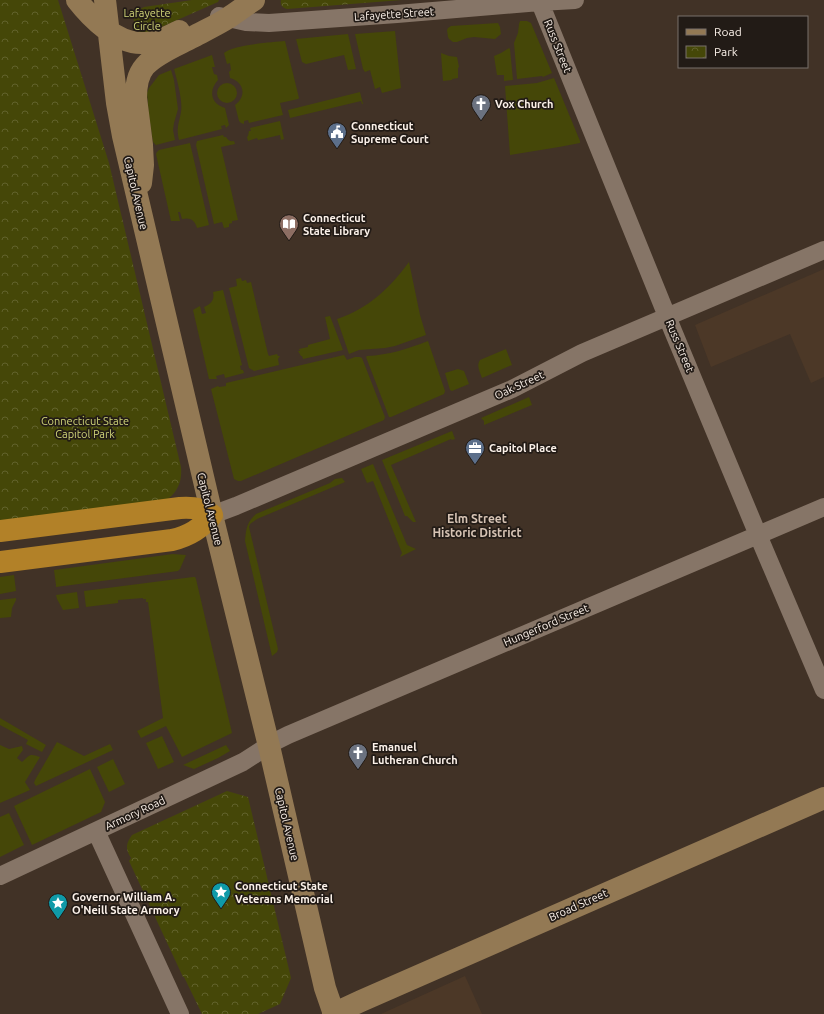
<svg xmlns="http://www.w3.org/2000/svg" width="824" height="1014" viewBox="0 0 824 1014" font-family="Ubuntu,sans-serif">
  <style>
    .built { fill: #4c3827 }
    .grass { fill: #454708 }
    .park { fill: url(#park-crowns) }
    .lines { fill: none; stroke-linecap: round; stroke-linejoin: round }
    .street { stroke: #867567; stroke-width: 18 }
    .secondary { stroke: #937954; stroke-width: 22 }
    .highway { stroke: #b28128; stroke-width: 22 }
    .labels { text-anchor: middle; stroke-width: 3.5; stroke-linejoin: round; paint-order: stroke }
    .park-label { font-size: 11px; fill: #d0d478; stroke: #221b16 }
    .street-label { font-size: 11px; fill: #fbf1e9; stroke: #221b16 }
    .poi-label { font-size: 11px; font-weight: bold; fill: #fbf1e9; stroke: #221b16; text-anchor: start }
    .neighbourhood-label { font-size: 12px; font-weight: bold; fill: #d6c3b4; stroke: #221b16 }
  </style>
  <defs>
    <pattern id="park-crowns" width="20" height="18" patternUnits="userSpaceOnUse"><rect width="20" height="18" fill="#454708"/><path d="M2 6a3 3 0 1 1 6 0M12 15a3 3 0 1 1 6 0" fill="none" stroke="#61622c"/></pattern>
  </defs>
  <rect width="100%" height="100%" fill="#413226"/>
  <path class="built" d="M824,269V377L811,383L790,334L711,367L695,325Z
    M465,976L482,1014H381Z"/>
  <path class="grass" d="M520,21H527L531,23L552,73L543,77L542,76L517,79L514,43L518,33L519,24Z
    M498,23L500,27L501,34L495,39L474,37L467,38L457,42H453L449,39L448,37L447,30L448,28L451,26Z
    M395,31L401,88L382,93L380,87L375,89L370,70L365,72L363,69L355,34Z
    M348,34L356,69L348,70L344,55L306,64L302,62L296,39Z
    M285,41L299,98L298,99L280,103L283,115L249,123L248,120L244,121V124L241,123L239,121L235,105C247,96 244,82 230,78L229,72L231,70L230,63L227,64L224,53C233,45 272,42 285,41Z
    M509,48L510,49L513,80L504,81V75H497L494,56L501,53Z
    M441,53L449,56L457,57L459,67L458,68V78L452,79V80L443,81Z
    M212,55L215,67H212L214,74L217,75L218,80C208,91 211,104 225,108L229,125L226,128L225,125L221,126L222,129L179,140C176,127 179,124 181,112C183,101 177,80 174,69Z
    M171,70L174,80L178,109L174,123L173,130L175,140L156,145L153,142L149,116L147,93L149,88L159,75Z
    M554,78L580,141V143L559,147L510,155L505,86L537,83Z
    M217 93a10 10 0 1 1 20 0a10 10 0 1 1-20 0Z
    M360,92L363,104H362L361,101L290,118L288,110Z
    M280,121L284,139L281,140L280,135L258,140L257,138L248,141L247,137L248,136L249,131H251L250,128Z
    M223,135L224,137H226C228,140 230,142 234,141L235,144L221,147L238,220L232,221V223L229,224V227L224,228L222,222L214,224L196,145L197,141Z
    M190,143L209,225L197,228C195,220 190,217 182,219L180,212H178L180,221H171L156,154L157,152L159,150Z
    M409,262L420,315L426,335L395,346L385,348L359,350L349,354L337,319C368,309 390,288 409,262Z
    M241,278L242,281L246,280L247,283L251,282L268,354L269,356L277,354L278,356H280L278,359L279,365L254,371L249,368L229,288L237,286L236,279Z
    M223,290L242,365L240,366L241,370H243L244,373L225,378L224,374L216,376L217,379H209L193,310L198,307L200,306L202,314L206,313L204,307C211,304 215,300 213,292Z
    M330,316L343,350L303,359L302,356H301L298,351H300L299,349L308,347V345L330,339L325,317Z
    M428,341L445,391L444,394L391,417H389L366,357L367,356C389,355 407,349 428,341Z
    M506,349L512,365L482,378C480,372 476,366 480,360Z
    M344,355L347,360L355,357H360L362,358L385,417L384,420L241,481H238L234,479L211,389L218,386L219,387L226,386V383Z
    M458,369L464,371L469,384L452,391L450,390L445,373Z
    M529,397L532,405L484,425V421L481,418Z
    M452,431L455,439L452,440L451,439L391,465L416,522H413L407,516H405L382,460Z
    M373,464L407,545L416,549L400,557L402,553L373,481L367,483L361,469Z
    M342,478L345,482L257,519L250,524L249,527L278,649L277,652L272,656L245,541C246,528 247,522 256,514L330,483L335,479Z
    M173,554L186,555L180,569L178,571L56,587V585L54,570Z
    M14,575L16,591L0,594V577Z
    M193,577H195L196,579L232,733L182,757L166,726L141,738L137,731L163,718L148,602H146V599H143V598L118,600V603L86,607L84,591Z
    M77,592L79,608L63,610L57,599L56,595Z
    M16,598V600L12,608L11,617L0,618V600Z
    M0,718L46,745L42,752L26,744L28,740L0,725Z
    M162,736L174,762L158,769L146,743Z
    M57,742L84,756L110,744L113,750L36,786L34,783L35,780Z
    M0,745L9,749L22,746L23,750L17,758L22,762C30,755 29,753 40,757L25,782L30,790L0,803Z
    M226,745L230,751L218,758L194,769L183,765Z
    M113,759L125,784L109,792L97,767Z
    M90,769L105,802L101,812L32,845L14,806Z
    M9,813L24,845L0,857V817Z"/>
  <path class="park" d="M0,0H58L109,163L181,467C182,480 179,490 168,499L0,523Z
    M192,0H219L218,2L150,32L141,33C130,25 132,13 144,7Z
    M281,0H402L287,9C282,8 280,5 281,0Z
    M227,791L248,797L291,978L280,1004L258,1014H202L185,979L184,977H183L129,861L131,858C125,849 126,843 132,835Z"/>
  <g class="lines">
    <path class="street" d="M539,0L673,331L758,535L824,690
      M219,16L246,22L269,23L397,14L540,2L575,0
      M212,515L236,506L512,389L582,353L824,250
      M96,831L180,1014
      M0,876L243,762L274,742L288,735L824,507"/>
    <path class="secondary" d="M77,0C91,18 116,43 141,43C154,44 167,37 179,31
      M105,0L117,103L123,136L212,515L269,746L325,988L334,1014
      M141,183L143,165L142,145L136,98C136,86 137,75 145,66C157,53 178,45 193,37C204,31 217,25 228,18C237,12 245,6 254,0
      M333,1014L361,1001L824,798"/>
    <path class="highway" d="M0,531L180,508C192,507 202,508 212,515C201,529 189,536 172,540L0,562"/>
  </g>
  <defs>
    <symbol id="church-pin" viewBox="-11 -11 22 30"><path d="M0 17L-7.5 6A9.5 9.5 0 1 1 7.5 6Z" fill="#6b7280" stroke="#221b16"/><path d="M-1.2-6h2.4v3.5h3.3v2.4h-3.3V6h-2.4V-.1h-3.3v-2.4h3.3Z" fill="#fff"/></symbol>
    <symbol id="civic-pin" viewBox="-11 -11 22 30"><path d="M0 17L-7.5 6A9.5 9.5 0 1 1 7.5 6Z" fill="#5c6f8a" stroke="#221b16"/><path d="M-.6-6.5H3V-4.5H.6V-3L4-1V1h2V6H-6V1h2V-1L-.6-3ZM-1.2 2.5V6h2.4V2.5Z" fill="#fff"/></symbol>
    <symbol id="library-pin" viewBox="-11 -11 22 30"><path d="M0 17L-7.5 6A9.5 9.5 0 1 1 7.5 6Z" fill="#8d6e63" stroke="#221b16"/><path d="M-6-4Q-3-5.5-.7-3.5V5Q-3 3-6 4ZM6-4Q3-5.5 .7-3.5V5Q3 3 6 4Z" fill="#fff"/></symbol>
    <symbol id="office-pin" viewBox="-11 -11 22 30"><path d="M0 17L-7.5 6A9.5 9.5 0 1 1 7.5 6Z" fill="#5c6f8a" stroke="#221b16"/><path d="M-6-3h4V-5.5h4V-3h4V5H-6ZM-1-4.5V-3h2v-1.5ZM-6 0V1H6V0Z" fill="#fff"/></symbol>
    <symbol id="sight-pin" viewBox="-11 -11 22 30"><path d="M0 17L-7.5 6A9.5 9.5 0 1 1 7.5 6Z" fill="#0f9aa8" stroke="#221b16"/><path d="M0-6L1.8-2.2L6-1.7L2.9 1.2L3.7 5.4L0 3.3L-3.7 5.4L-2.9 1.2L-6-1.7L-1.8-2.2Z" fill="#fff"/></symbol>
  </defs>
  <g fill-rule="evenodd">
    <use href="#church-pin" x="470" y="93" width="22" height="30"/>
    <use href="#civic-pin" x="326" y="121" width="22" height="30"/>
    <use href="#library-pin" x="278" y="213" width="22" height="30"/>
    <use href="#office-pin" x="464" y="437" width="22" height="30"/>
    <use href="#church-pin" x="347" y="742" width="22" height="30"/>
    <use href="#sight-pin" x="210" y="881" width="22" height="30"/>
    <use href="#sight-pin" x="47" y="892" width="22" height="30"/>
  </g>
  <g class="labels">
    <g class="park-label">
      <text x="147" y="17">Lafayette<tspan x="147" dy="13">Circle</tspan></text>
      <text x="85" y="425">Connecticut State<tspan x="85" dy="13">Capitol Park</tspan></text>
    </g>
    <g class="street-label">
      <text transform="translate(394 14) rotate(-4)" y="4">Lafayette Street</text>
      <text transform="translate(558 46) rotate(68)" y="4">Russ Street</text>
      <text transform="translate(136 193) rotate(77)" y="4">Capitol Avenue</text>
      <text transform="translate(680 346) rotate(67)" y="4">Russ Street</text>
      <text transform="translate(519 385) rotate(-25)" y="4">Oak Street</text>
      <text transform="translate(210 509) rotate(76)" y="4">Capitol Avenue</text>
      <text transform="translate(546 625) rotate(-23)" y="4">Hungerford Street</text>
      <text transform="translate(135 813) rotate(-25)" y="4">Armory Road</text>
      <text transform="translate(287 824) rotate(77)" y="4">Capitol Avenue</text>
      <text transform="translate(578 905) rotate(-24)" y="4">Broad Street</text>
    </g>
    <g class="poi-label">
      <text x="495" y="108">Vox Church</text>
      <text x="351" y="130">Connecticut<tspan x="351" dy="13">Supreme Court</tspan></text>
      <text x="303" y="222">Connecticut<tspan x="303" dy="13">State Library</tspan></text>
      <text x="489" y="452">Capitol Place</text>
      <text x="372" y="751">Emanuel<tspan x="372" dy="13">Lutheran Church</tspan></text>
      <text x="235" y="890">Connecticut State<tspan x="235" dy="13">Veterans Memorial</tspan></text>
      <text x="72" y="901">Governor William A.<tspan x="72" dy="13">O'Neill State Armory</tspan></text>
    </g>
    <g class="neighbourhood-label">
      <text x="477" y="523">Elm Street<tspan x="477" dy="14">Historic District</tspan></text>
    </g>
  </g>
  <rect x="678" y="16" width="130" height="52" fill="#221b16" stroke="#79716a"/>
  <rect x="686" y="29" width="20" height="6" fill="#937954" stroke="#79716a"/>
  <text x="714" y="36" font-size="12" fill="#fbf1e9">Road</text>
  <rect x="686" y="46" width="20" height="12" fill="url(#park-crowns)" stroke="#79716a"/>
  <text x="714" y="56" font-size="12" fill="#fbf1e9">Park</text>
</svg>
